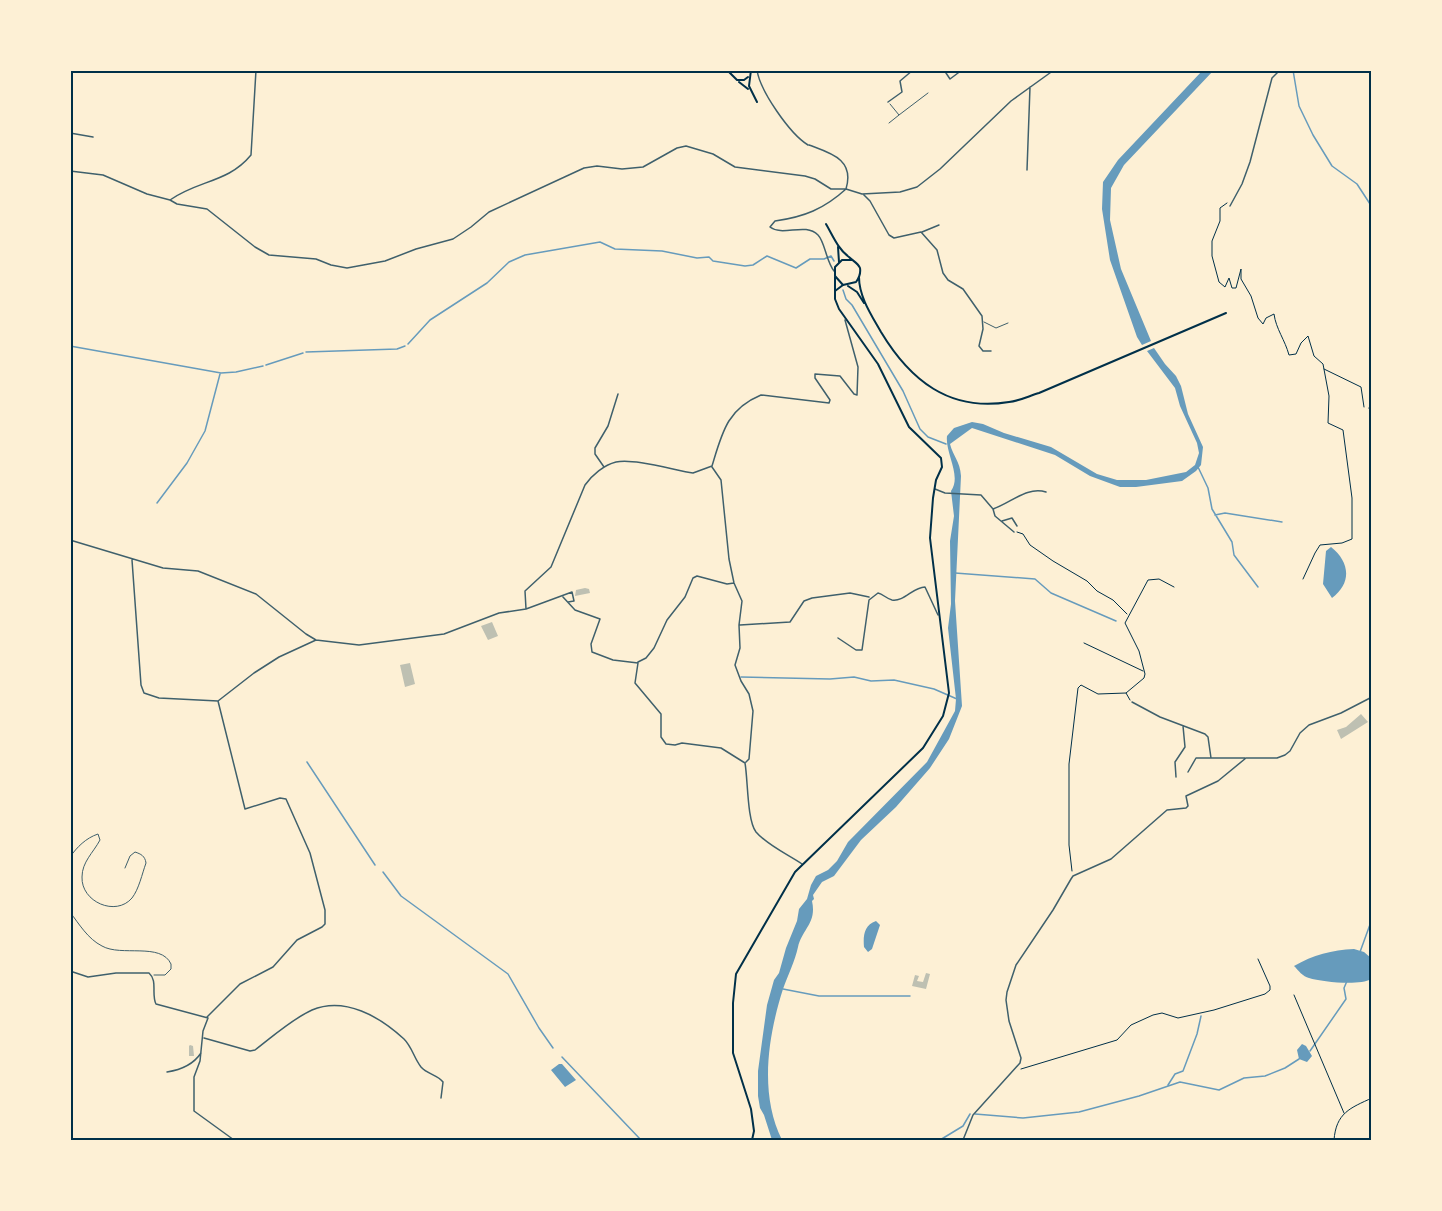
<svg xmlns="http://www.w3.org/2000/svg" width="1442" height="1211" viewBox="0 0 1442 1211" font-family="Mulish,sans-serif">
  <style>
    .water { fill: #669bbc }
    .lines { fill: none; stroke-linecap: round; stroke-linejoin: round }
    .stream { stroke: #669bbc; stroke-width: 1.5 }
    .building { fill: #bec0b2 }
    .path { stroke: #003049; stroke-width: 1 }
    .service { stroke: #3f606c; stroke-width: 1 }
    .pedestrian { stroke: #3f606c; stroke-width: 1.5 }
    .minor { stroke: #3f606c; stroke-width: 1.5 }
    .secondary { stroke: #003049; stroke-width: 2 }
    .primary { stroke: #003049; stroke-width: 2 }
    .neatline { fill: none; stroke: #003049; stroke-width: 2 }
  </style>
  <rect width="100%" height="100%" fill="#fdf0d5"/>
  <path class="water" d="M1202,71H1213L1124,165L1111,188L1110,220L1121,269L1151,341L1142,345L1137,337L1110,260L1102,209L1103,182L1118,160Z
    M1154,348L1165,364L1176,376L1181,386L1188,414L1203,447L1201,465L1196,471L1182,481L1136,487H1120L1090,476L1055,455L972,428L950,444C953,456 960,461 961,476L955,601L962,706L949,739L930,768L896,807L861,840L834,876L822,882L813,895L814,899L812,901C817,923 802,929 798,947C795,961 788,975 783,989C768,1036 759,1094 782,1140H772L764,1115L760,1108L758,1096V1071L767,1005L774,980L779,973L786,948L797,921L799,909L807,899L811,885L816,876L828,870L837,861L848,842L927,762L955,711L956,699L948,628L951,604L950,541L954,516L951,491C962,476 945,453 947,436L954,428L972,422L983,424L1004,433L1051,447L1097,474L1117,480H1146L1186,472L1195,465L1199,453L1197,443L1180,406L1175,388L1147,351Z
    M1331,547C1350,562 1352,583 1332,598L1323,584L1326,551Z
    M876,921L880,925L872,949L868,952L864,947C863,936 864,925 876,921Z
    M1354,949L1364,952L1371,958V979C1360,986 1322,982 1309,978C1303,977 1298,970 1294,966C1313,955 1332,950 1354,949Z
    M1302,1044L1306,1046L1312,1056L1307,1062L1299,1059L1297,1050Z
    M559,1064H562L576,1080L565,1087L551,1070Z"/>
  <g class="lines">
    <path class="stream" d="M1293,70L1299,106L1313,135L1332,166L1357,184L1372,207
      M843,290L846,299L852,305L903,391L920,429L928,437L946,444
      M408,344L430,320L487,283L509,262L525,255L600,242L615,249L662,251L697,258L709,257L713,261L745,266L753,265L767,256L796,268L810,259H824L831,256L834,261
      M70,346L221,373L236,372L263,366
      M306,352L397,349L405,346
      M266,365L303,353
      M1198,467L1208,488L1212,509L1232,542L1234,555L1258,587
      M157,503L187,463L205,431L220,374
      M1215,515L1225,513L1282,522
      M955,573L1035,579L1051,593L1116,621
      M741,677L830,679L854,677L871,681L894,680L934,689L957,699
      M307,762L375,865
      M383,872L401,896L508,974L539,1028L553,1048
      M1360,952L1372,919
      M783,989L819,996H910
      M1310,1051L1346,999L1344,988L1347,981
      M562,1057L641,1140
      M1168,1085L1175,1074L1183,1071L1197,1034L1201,1016
      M975,1114L1023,1118L1079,1112L1139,1096L1180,1082L1219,1090L1244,1078L1265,1076L1285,1068L1299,1059
      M940,1140L963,1126L970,1114"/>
  </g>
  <path class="building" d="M585,588L589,589L590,593L575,596L576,590Z
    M492,622L498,636L488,640L481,626Z
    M410,663L415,684L405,687L400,665Z
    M1361,714L1368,722L1341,739L1337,730L1346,727Z
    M926,973L930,974L926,989L912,986L915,975L919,976L917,981L923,982Z
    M190,1045L193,1046L194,1056H189V1046Z"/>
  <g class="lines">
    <path class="path" d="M1227,203L1220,208V221L1212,241V256L1219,282L1225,287L1229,278L1232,288H1236L1241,269V279L1251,296L1258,318L1263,324L1266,318L1274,314C1276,329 1285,340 1289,355L1296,354L1301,343L1308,336L1314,356L1323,364L1329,396L1328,423L1343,430L1352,498V539L1342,543L1320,545L1315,553L1303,579
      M1324,369L1361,387L1364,407
      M1017,532L1023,534L1030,545L1053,561L1087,581L1097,591L1113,600L1127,614
      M1084,643L1143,671
      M1130,700L1126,693L1144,678L1145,674L1139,651L1125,623L1148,580L1159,579L1174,587
      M1072,871L1069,845V764L1078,688L1081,685L1098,694L1126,693
      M1294,995L1344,1113
      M1021,1069L1117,1040L1131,1025L1153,1015L1162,1013L1178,1018L1214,1010L1265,994L1270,990V986L1258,959
      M1334,1140C1336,1113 1350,1108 1372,1098"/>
    <path class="service" d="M899,115L928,93
      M889,123L899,115L890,104
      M984,322L996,328L1008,323
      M70,857C77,847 86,838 98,834L100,840C93,853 82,862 82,877C81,902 116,917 132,898C139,889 142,874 146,863C145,856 141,854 135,852L130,856L125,868
      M70,912C79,924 88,939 102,946C121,957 161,942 171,964V969L165,975H154"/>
    <path class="pedestrian" d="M757,70C760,91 790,134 808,145"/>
    <path class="minor" d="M944,70L950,79L962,70
      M888,102L902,92L900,81L913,70
      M70,133L93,137
      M809,145C830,153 855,159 846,189C824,209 804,217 775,221L770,227C783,237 805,222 818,235C825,242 826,261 834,271
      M1027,170L1030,87
      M70,171L103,175L147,194L170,200L177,204L207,209L255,247L269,255L316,259L331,265L347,268L385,261L416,249L453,239L471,227L489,212L584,168L597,166L622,169L643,167L677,148L686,146L713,154L735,167L805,176L815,179L831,189H846L862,194L900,192L917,187L940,169L1011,101L1054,70
      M863,194L870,201L889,235L894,238L921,232L937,250L943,273L948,280L963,289L982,316L983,329L979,346L983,351H991
      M170,200C198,180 228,183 251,155L256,70
      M1230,206L1242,184L1250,162L1272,78L1280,70
      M922,232L939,225
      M1369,408L1372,406
      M604,467L595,454V448L608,426L618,394
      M712,467L721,480L729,559L734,583L742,601L739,625L740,648L735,665L741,681L749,694L753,711L749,759L746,762
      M935,489L945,493L981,495L993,509L995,516L1014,532
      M993,509C1011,503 1027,486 1046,492
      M1002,521L1012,518L1017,526
      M70,540L163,568L198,571L256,594L306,634L316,640L359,645L444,634L499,613L526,609L572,592L574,601L568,602
      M132,560L141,685L144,693L159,698L218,701L254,673L279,657L316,640
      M563,597L575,610L600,619L591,644L592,652L613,660L638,663L635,683L661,714V737L666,744L675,745L682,743L721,748L745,763C748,780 747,820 756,832C767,845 787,854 802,864
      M526,609L525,591L551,567L585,485C592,475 604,465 616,462C633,458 674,470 693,473L712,466C722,433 727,409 761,395L829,403L830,400L815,378V374L840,376L854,394L857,395L858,367L845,320
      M740,625L790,622L804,601L812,598L850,593L869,597
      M838,638L856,650H862L869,600L878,593C883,594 887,599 892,600C904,602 913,587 925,587L938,615
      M638,662L646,658L654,648L667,620L685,597L693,578L697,576L727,584L734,583
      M1132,702L1160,717L1205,734L1208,737L1211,758
      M1188,772L1196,758H1245
      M1176,777L1175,762L1185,747L1183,726
      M70,971L88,977L116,973H149C158,981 151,994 156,1004L208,1018L203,1031L200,1061L194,1077V1111L234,1140
      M207,1017L240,984L273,967L297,940L322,927L325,924V910L310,853L286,799L280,798L245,809L218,701
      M204,1038L250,1051L255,1050C272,1037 292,1019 312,1010C345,996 380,1017 404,1039C412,1047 414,1058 421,1067C427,1074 438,1075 443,1082L441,1098
      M167,1072C180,1070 193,1065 201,1053
      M963,1140L973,1115L1020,1063L1021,1058L1009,1021L1006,1000L1007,992L1016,965L1053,910L1071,879L1073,876L1111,859L1167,810L1186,808L1188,806L1186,796L1218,781L1246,758H1277L1285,755L1290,751L1300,733L1309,725L1341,713L1372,697"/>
    <path class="secondary" d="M835,291L843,285
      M752,1140L754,1131L751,1109L733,1053V1003L736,974L795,872L923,748L943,716L949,693L930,538L933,498L936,480L942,467L941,458L909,427L878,364L839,309L835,299V277"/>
    <path class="primary" d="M727,70L737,80H744L748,77
      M751,70L749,86L757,102
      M739,82L748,89
      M826,224C833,236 838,249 849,257C853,261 858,263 860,268C861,274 859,278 856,282L843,285L835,276V267L842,260H852
      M838,247L839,262
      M859,277C859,297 872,316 881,332C910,380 949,412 1009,402C1019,401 1029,396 1039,393L1226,313
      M848,286L857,292L864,303"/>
  </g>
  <rect width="1442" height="1211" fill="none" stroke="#fdf0d5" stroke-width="144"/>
  <rect x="72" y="72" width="1298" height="1067" class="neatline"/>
</svg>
